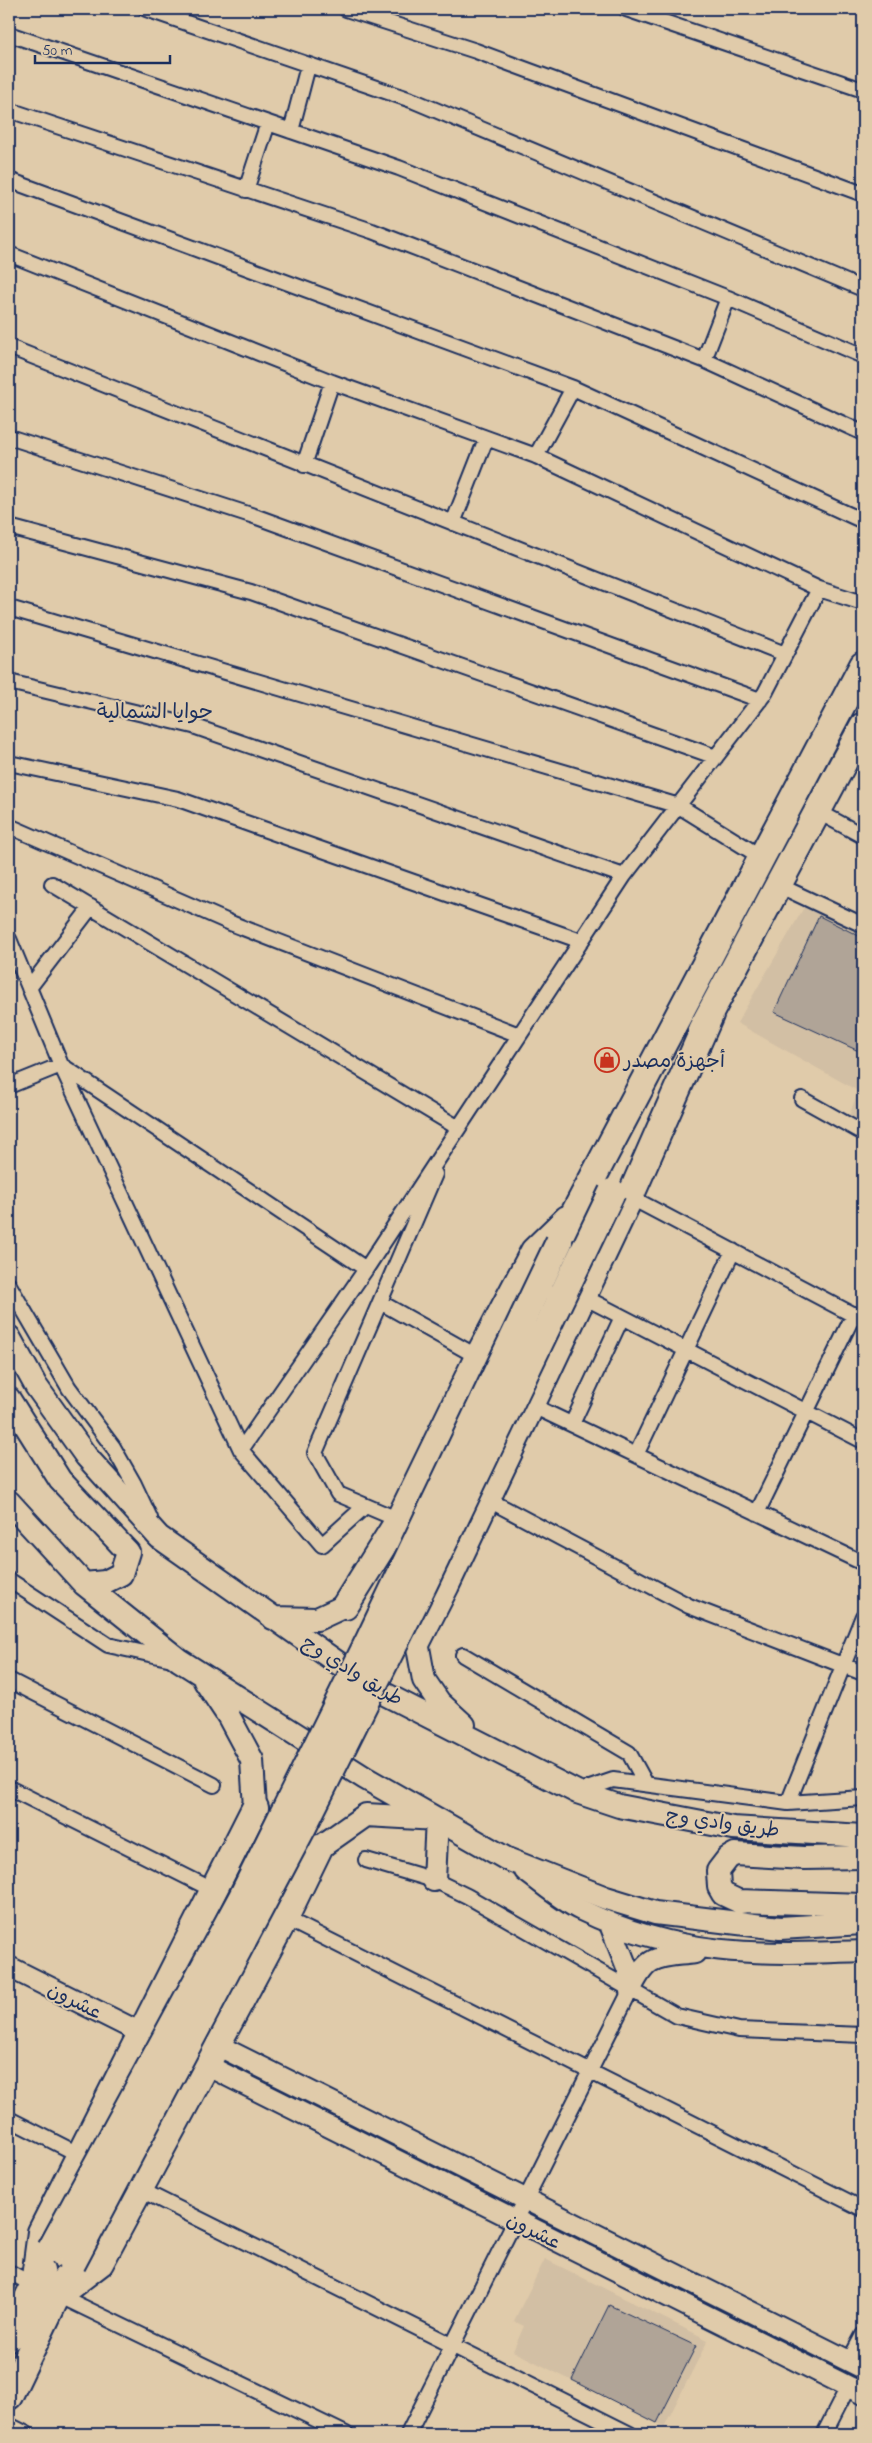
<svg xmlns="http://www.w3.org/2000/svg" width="872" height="2443" viewBox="0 0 872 2443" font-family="'Indie Flower','Playpen Sans Arabic',sans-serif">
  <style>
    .built { fill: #d2bfa4 }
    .building { fill: #b0a497; stroke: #1b2f5e }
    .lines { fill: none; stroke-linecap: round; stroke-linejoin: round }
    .street-casing { stroke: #1b2f5e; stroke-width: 18 }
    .secondary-casing { stroke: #1b2f5e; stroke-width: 24 }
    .primary-casing { stroke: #1b2f5e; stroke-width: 26 }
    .highway-casing { stroke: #1b2f5e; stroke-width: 30 }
    .street { stroke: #e0cbaa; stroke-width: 14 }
    .secondary { stroke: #e0cbaa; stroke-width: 20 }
    .primary { stroke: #e0cbaa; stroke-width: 22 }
    .highway { stroke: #e0cbaa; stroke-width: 26 }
    .highway-bridge-casing { stroke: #1b2f5e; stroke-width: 30; stroke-linecap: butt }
    .highway-bridge { stroke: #e0cbaa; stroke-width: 26 }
    .labels { text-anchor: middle; stroke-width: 4; stroke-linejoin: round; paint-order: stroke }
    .poi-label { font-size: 20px; fill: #1b2f5e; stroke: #e0cbaa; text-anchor: start }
    .street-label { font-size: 20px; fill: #1b2f5e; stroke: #e0cbaa }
    .neighbourhood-label { font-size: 21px; fill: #1b2f5e; stroke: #e0cbaa }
  </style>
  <rect width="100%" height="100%" fill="#e0cbaa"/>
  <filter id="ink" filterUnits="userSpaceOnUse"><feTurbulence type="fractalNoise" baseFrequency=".02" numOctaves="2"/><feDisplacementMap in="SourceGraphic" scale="10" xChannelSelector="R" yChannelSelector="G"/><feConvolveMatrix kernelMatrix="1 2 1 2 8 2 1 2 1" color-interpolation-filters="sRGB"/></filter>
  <g filter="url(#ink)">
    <path class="built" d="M806,904L863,934V1127L848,1119L858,1091L737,1023Z
      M545,2259L708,2340L664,2427L513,2351L524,2326L514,2321Z"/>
    <path class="building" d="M819,916L863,938V1053L774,1012Z
      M609,2305L696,2346L657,2423L572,2380Z"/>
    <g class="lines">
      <defs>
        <path id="street" d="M146,9L414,101L863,289
          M346,9L476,51L863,194
          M626,9L863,90
          M9,34L399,168L728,298L863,356
          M9,110L372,231L704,360L863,433
          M291,131L308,66
          M9,180L573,388L863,521
          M246,190L268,123
          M9,254L332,382L536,456L819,589L863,603
          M9,347L785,654
          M704,360L728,298
          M9,437L257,517L760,700
          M536,456L573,388
          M304,465L332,382
          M453,523L486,439
          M9,527L251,592L716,757
          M9,608L679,806L761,857
          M9,682L193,726L624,876
          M9,763L178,799L581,941
          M817,811L863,836
          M9,826L233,924L519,1035
          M52,884L457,1127
          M778,885L863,925
          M9,939L61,1065L241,1450L322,1545L364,1507
          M29,988L91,907
          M9,1086L61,1065L366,1269
          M802,1099L863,1133
          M630,1197L863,1320
          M9,1285L69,1388L113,1447L134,1484L150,1518
          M582,1296L863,1441
          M380,1302L478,1357
          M531,1405L863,1563
          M572,1424L622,1317
          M241,1450L366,1269L624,876L765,693L819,589
          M636,1455L733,1251
          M487,1499L689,1606L863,1673
          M757,1513L854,1314
          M399,1520L338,1494L315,1453L435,1174
          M9,1580L108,1645L172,1659
          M463,1655L629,1753L646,1784
          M9,1680L214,1785
          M9,1788L213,1890
          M578,1792L613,1780L788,1803L863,1798
          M788,1803L863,1616
          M366,1860L434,1880L467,1896L677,2016L739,2030L863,2035
          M285,1918L863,2209
          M9,2119L80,2155
          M139,2189L630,2434
          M9,2272L34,2285
          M58,2295L346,2434
          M849,2361L863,2335
          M9,2425L27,2434
          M408,2434L630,1991
          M824,2434L848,2387"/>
        <path id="secondary" d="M525,1871C543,1884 562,1901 581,1910C677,1957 760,1955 863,1951
          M609,1922L628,1970L630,1991
          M9,1967L141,2033
          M630,1991C648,1953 657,1958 695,1953
          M217,2045L863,2368
          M206,2065L863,2394"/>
        <path id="primary" d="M9,1337L36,1386L86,1456L159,1537L375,1689L577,1792L619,1806L733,1828L863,1836
          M9,1399L60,1480L128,1552L121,1574L105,1582L84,1584
          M9,1502L84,1584L179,1660L365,1778L507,1859L606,1898L655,1913L780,1928L863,1923
          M273,1618L317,1619L345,1606
          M417,1642L424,1680L439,1702L464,1725
          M205,1681L229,1717L252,1760L255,1808
          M319,1848L366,1815L437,1819L434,1880
          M863,1857L804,1858L735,1854L728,1858L718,1871L719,1887L723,1894L738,1901L863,1905"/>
        <path id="highway" d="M701,1030L863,726
          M559,1242L863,665
          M345,1606L399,1520L478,1357L534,1251L567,1219
          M417,1642L446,1585L630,1197L710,1015
          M34,2285L41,2232L255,1808
          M58,2295L100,2263L285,1918L319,1848
          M9,2337L41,2271
          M9,2396L65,2279"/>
      </defs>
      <use href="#street" class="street-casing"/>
      <use href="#secondary" class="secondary-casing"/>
      <use href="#primary" class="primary-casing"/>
      <use href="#highway" class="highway-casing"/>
      <use href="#street" class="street"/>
      <use href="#secondary" class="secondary"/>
      <use href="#primary" class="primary"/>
      <use href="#highway" class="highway"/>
      <defs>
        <path id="highway-bridge" d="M51,2249L242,1897L369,1640L559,1242
          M72,2264L303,1827L424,1584L612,1192"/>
      </defs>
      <use href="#highway-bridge" class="highway-bridge-casing"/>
      <use href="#highway-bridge" class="highway-bridge"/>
    </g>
  </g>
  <defs>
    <symbol id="shop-ring" viewBox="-11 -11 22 22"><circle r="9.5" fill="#e0cbaa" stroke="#c8321e" stroke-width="1.5"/><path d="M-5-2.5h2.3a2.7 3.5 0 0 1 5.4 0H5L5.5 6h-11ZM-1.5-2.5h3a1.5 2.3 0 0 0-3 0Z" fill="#c8321e"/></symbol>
  </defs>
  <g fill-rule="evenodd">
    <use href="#shop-ring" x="593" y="1046" width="28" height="28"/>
  </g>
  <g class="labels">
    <g class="poi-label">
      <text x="624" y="1067">أجهزة مصدر</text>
    </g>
    <g class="street-label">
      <text transform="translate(353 1670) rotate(32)" y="7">طريق وادي وج</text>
      <text transform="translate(723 1822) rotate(8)" y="7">طريق وادي وج</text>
      <text transform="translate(75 2000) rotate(27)" y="7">عشرون</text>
      <text transform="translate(534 2230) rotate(27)" y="7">عشرون</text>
    </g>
    <g class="neighbourhood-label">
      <text x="155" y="718">حوايا الشمالية</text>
    </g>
  </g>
  <rect width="872" height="2443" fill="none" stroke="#e0cbaa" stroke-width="30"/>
  <rect x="15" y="15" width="842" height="2413" fill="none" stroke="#1b2f5e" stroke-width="2" filter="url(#ink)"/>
  <path d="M35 55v8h135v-8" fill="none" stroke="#1b2f5e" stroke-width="2.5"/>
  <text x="42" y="55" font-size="15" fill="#1b2f5e" stroke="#e0cbaa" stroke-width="4" paint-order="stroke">50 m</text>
</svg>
